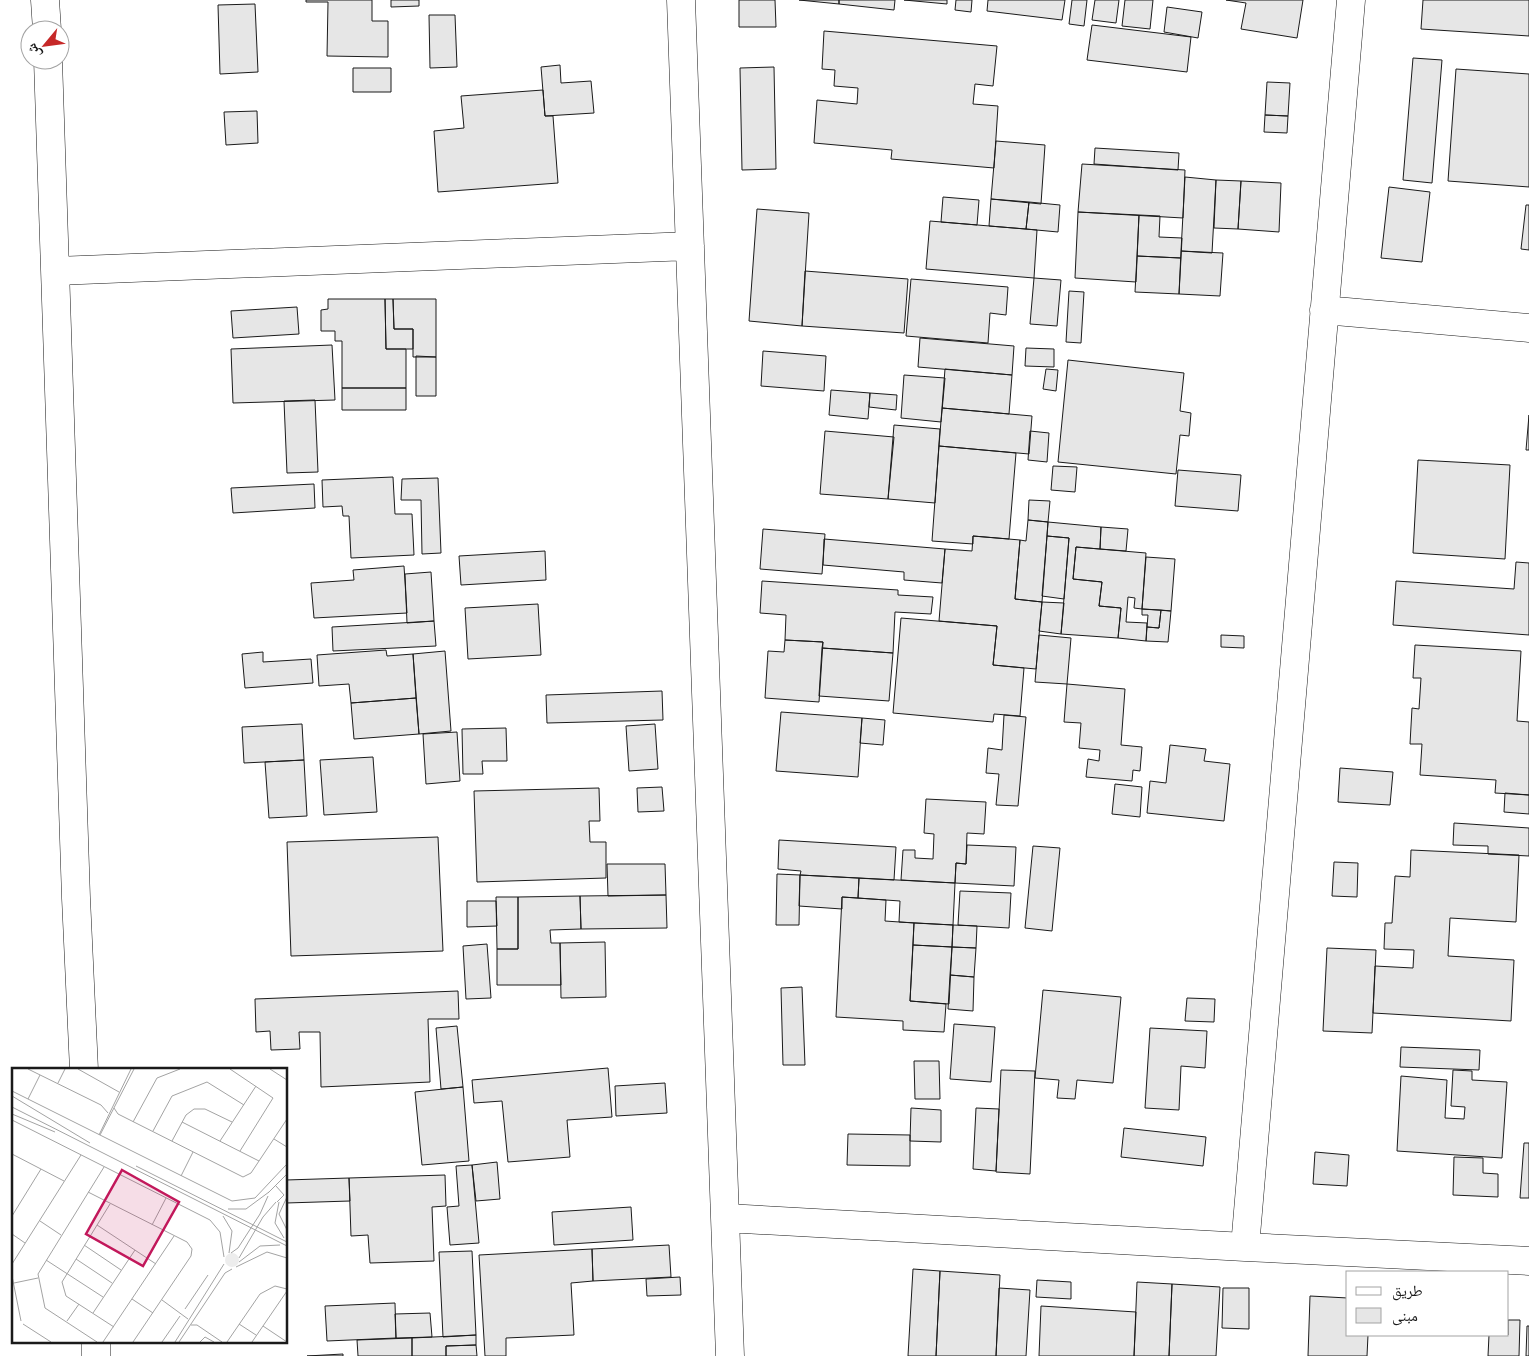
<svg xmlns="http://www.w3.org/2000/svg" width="1529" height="1356" viewBox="0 0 1529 1356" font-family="Manrope,'Noto Naskh Arabic',sans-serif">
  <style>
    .building { fill: #e6e6e6; stroke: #1a1a1a }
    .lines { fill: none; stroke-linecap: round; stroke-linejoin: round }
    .minor-casing { stroke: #1a1a1a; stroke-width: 29 }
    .minor { stroke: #fff; stroke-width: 28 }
    .inset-road { fill: none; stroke: #a3a3a3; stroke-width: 1 }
    .view { fill: #c2185b; fill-opacity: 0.15; stroke: #c2185b; stroke-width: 2.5 }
    .inset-edge { fill: none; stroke: #1a1a1a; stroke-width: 2.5 }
  </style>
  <rect width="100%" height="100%" fill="#fff"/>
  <path class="building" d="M306,0H372V21H388V57L327,56L328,2H306Z
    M391,0H419V6L391,7Z
    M739,0H775L776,27H739Z
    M799,0H839V4Z
    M839,0H895L894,10L839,4Z
    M904,0H947V4Z
    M956,0H972L971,12L955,10Z
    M988,0H1065L1062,20L987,11Z
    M1072,0H1087L1084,26L1069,24Z
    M1095,0H1119L1116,23L1092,20Z
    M1125,0H1153L1150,29L1122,26Z
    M1226,0H1303L1297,38L1241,29L1246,3Z
    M1423,0H1529V36L1421,29Z
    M255,4L258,72L220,74L218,5Z
    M1167,7L1202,12L1198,38L1164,32Z
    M429,15H455L457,67L430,68Z
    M1092,25L1191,37L1187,72L1087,60Z
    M824,31L997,46L993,86L975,84L973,104L998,106L994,168L891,159L892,150L814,143L817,100L857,104L858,88L834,86L835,70L822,69Z
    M1413,58L1442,60L1432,183L1403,180Z
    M560,65L561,83L591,81L594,113L545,116L541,67Z
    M774,67L776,169L742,170L740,68Z
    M353,68H391V92H353Z
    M1456,69L1529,74V187L1448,181Z
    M1267,82L1290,83L1288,116L1265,115Z
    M543,90L545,116H553L558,183L438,192L434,131L464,128L461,96Z
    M257,111L258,143L226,145L224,112Z
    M1265,115L1288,116L1287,133L1264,132Z
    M996,141L1045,145L1041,204L991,199Z
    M1095,148L1179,153L1178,170L1094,164Z
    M1082,164L1185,170L1183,218L1078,212Z
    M1185,177L1216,180L1212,253L1181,251Z
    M1216,180L1241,181L1238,229L1214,228Z
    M1241,181L1281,183L1279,232L1238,229Z
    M1389,187L1430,192L1422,262L1381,258Z
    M943,197L979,200L977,225L941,222Z
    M991,199L1029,202L1026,229L989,226Z
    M1029,202L1060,205L1058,232L1026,229Z
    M1526,205H1529V250L1521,249Z
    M757,209L809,213L802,326L749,321Z
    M1078,212L1139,215L1136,282L1075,278Z
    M1139,215L1160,216L1159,237L1182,238L1181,258L1137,256Z
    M930,221L1037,230L1034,278L926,269Z
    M1181,251L1223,253L1220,296L1179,294Z
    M1137,256L1181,258L1179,294L1135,292Z
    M805,271L908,279L904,333L802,326Z
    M1034,278L1061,280L1057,326L1030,324Z
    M911,279L1008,287L1006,315L990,313L988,343L906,336Z
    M1069,291L1084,292L1081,343L1066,342Z
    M328,299H385L386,349H406V388H342V341H335V331H321V310L328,309Z
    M385,299H393L394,329H413V349H386Z
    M393,299H436V357H413V329H394Z
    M297,307L299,334L233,338L231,311Z
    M920,338L1014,346L1012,375L918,367Z
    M332,345L335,400L233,403L231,349Z
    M1026,348L1054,349V367L1025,366Z
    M763,351L826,356L824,391L761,386Z
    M416,356L436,357V396H416Z
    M1068,360L1184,373L1180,411L1191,413L1189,436L1180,435L1176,474L1058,462Z
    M945,369L1012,375L1009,414L942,408Z
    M1046,369L1058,370L1056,391L1043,389Z
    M904,375L945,378L941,422L901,418Z
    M342,388H406V410H342Z
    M831,390L870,393L868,419L829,415Z
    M870,393L897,395L896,410L869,407Z
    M315,400L318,472L287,473L284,401Z
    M942,408L1032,416L1029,454L939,446Z
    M1529,415V450H1526Z
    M894,425L940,429L935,503L888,499Z
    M825,431L894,437L888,499L820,494Z
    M1030,431L1049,433L1047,462L1028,460Z
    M939,446L1016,453L1009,539L973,536V544L932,541Z
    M1418,460L1510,465L1505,559L1413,553Z
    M1053,466L1077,467L1075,492L1051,490Z
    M1178,470L1241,475L1238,511L1175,506Z
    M393,477L395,514H412L414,555L351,558L349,516H343L342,506L323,507L322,480Z
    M438,478L441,553L422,554L421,500H401L402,479Z
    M314,484L315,508L233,513L231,488Z
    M1029,500L1050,501L1048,522L1028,520Z
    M1028,520L1048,522L1042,602L1015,599L1020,540L1026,541Z
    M1048,522L1101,527L1100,549L1076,547L1073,579L1102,582L1099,606L1121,608L1118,638L1061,634L1069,538L1047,536Z
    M1101,527L1128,529L1126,551L1100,549Z
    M763,529L825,534L822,574L760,569Z
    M973,536L1020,540L1015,599L1042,602L1036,669L993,665L997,626L939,621L945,549L972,551Z
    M1047,536L1069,538L1064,599L1042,596Z
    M824,539L945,549L942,583L904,580V572L823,565Z
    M1076,547L1146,553L1142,609L1134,608L1135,598L1128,597L1126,622L1147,623L1146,641L1118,638L1121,608L1099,606L1102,582L1073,579Z
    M545,551L546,580L461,585L459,556Z
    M1146,557L1175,559L1171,611L1142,609Z
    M1516,562L1529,563V635L1393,625L1396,581L1514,589Z
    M404,566L407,613L314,618L311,583L354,580L353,570Z
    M431,572L434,621L407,623L405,574Z
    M762,581L898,590V595L933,597L931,614L895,612L893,653L822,648L823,642L785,640L786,615L760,613Z
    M1042,602L1064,603L1061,634L1039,631Z
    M538,604L541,655L468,659L465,608Z
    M1142,609L1161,610L1159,628L1147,627L1148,615H1142Z
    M1161,610L1171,611L1168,642L1146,641L1147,627L1159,628Z
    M901,618L997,626L993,665L1024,668L1020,716L994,714L993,722L893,713Z
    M434,621L436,646L333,651L332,627Z
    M1039,635L1071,638L1067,684L1035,682Z
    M1221,635L1244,636V648L1221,647Z
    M785,640L823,642L819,702L765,698L768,651L784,652Z
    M1415,645L1521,651L1517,721L1529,722V795L1495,793L1496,780L1420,775L1422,744H1410L1412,708L1419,709L1421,678H1413Z
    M822,648L893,653L889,701L819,696Z
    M386,650L387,656L413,654L416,698L351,703L349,684L319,686L317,655Z
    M445,651L451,731L419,734L413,654Z
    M263,652V662L311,659L313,683L245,688L242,654Z
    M1067,684L1125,689L1121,745L1142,747L1140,771L1133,770L1132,781L1086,777L1088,759L1099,761L1100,750L1079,748L1081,723L1064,722Z
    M662,691L663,720L547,723L546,695Z
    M416,698L419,734L354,739L351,703Z
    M781,712L862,718L858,777L776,771Z
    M1004,715L1026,717L1018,806L996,805L999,774L986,773L988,748L1002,750Z
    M862,718L885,720L883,745L860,743Z
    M302,724L304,760L244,763L242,727Z
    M655,724L658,769L629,771L626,726Z
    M506,728L507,761H482L483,774H463L462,729Z
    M457,732L460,781L426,784L423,734Z
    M1170,745L1206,749L1204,761L1230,764L1224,821L1147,813L1150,781L1166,783Z
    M373,757L377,812L324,815L320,760Z
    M304,760L307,816L269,818L265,762Z
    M1340,768L1393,772L1390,805L1338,802Z
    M1115,784L1142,787L1140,817L1112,814Z
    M662,787L664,811L638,812L637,788Z
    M599,788L600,821H589L590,842H606V878L477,882L474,791Z
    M1505,793L1529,795V814L1504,812Z
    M926,799L986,802L984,834L967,833L966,864L956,863L955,883L901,880L903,850H915V858L933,859L934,834L924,833Z
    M1454,823L1529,828V856L1488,854V846L1453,845Z
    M438,837L443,951L291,956L287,842Z
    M779,840L896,847L894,880L800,875L801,871L778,869Z
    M967,845L1016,847L1014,886L955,883L956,863L966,864Z
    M1033,846L1060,848L1052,931L1025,928Z
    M1411,850L1519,855L1516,922L1450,918L1448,956L1514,960L1511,1021L1373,1013L1375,966L1413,968L1414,950L1384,949L1385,923H1392L1395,876L1410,877Z
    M1334,862L1358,863L1357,897L1332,896Z
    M607,864H665L666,895L608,896Z
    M777,874L800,875L799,925H776Z
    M800,875L859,878L858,898L842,897V909L799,906Z
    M859,878L955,883L953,925L899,922L900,901L858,898Z
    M960,891L1011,893L1009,928L958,925Z
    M666,895L667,928L581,929L580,896Z
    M580,896L581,929L550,930L551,943H560L561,985H497V949H518V897Z
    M496,897H518V949H497Z
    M842,897L886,900L885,921L914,923L910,1001L946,1004L944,1032L903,1030V1021L836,1017Z
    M467,901H496L497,926L467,927Z
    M914,923L953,925L952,947L913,945Z
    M953,925L977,926L976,948L952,947Z
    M605,942L606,997L561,998L560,943Z
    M487,944L491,998L466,999L463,946Z
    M913,945L952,947L949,1004L910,1001Z
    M952,947L976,948L974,977L950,975Z
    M1327,948L1376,950L1372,1033L1323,1031Z
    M950,975L974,977L973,1011L948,1009Z
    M802,987L805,1065H783L781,988Z
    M1043,990L1121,997L1113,1083L1077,1080L1075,1099L1057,1098L1059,1080L1035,1078Z
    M458,991L459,1019H428L430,1082L321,1087L320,1032H299L300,1049L271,1050L270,1031L256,1032L255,999Z
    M1187,998L1215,999L1214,1022L1185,1021Z
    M954,1024L995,1027L991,1082L950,1079Z
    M457,1026L463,1087L441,1089L436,1028Z
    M1150,1028L1207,1031L1205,1068L1181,1066L1179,1110L1145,1108Z
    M1401,1047L1480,1050L1479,1070L1400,1067Z
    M914,1061H939L940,1099H915Z
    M608,1068L612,1117L567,1120L570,1157L508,1162L502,1101L474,1103L472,1080Z
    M1001,1070L1035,1071L1030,1174L996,1172Z
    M1453,1070L1472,1071V1080L1507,1082L1502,1158L1397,1151L1401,1076L1447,1080L1445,1118L1464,1119L1465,1107L1451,1106Z
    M665,1083L667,1113L616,1116L615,1086Z
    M463,1087L469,1161L422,1165L415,1092Z
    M911,1108L941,1110V1142L910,1141Z
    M976,1108L999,1109L996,1171L973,1169Z
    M1124,1128L1206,1137L1203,1166L1121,1157Z
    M848,1134L910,1135V1166L847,1165Z
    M1524,1143H1529V1198H1520Z
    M1315,1152L1349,1155L1347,1186L1313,1184Z
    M1454,1157L1483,1158V1173L1498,1174V1197L1453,1195Z
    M497,1162L500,1199L476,1201L472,1165Z
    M472,1165L479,1243L450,1245L447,1207L459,1206L456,1166Z
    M445,1175L446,1206L432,1207L434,1261L370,1263L368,1235L351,1236L349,1178Z
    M349,1178L350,1201L286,1203V1180Z
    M631,1207L633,1240L554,1245L552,1212Z
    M669,1245L671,1277L593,1281L592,1249Z
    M592,1249L593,1281L571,1283L574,1335L506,1338V1356H485L479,1255Z
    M472,1251L476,1335L443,1337L439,1252Z
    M913,1269L940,1271L936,1356H908Z
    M940,1271L1000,1275L996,1356H936Z
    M680,1277L681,1295L647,1296L646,1279Z
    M1037,1280L1071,1282V1299L1036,1297Z
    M1137,1282L1172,1284L1169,1356H1134Z
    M1172,1284L1220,1287L1216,1356H1169Z
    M999,1288L1030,1290L1026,1356H996Z
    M1223,1288H1249V1329L1222,1328Z
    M1310,1296L1348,1298V1335H1368L1367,1356H1308Z
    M395,1303L396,1338L327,1341L325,1306Z
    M1041,1306L1136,1312L1134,1356H1039Z
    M430,1313L432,1337L396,1338L395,1314Z
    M1508,1320H1520L1519,1356H1488L1489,1335H1508Z
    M1527,1326H1529V1356H1526Z
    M476,1335V1345L446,1346V1356H412V1338Z
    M412,1338V1356H358L357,1340Z
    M476,1345L477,1356H446V1346Z
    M343,1354V1356H307Z"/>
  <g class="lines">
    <defs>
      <path id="minor" d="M45,0L47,30
        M681,0L730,1356
        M48,60L76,898L84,1070
        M56,271L690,246
        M1324,310L1529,328
        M726,1218L1245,1247L1529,1261
        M1245,1247L1351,0
        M96,1342V1356"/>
    </defs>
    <use href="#minor" class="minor-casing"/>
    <use href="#minor" class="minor"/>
  </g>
  <g transform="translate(12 1068)">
    <rect width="275" height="275" fill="#fff"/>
    <path d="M213 192a7 7 0 1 1 14 0a7 7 0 1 1-14 0Z" fill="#ededed"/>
    <path class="inset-road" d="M16,1L89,37L96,45M66,1L107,24M218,1L261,30L228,83M258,1L275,12M46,15L53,1M0,23L220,133L243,130L274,97M0,28L78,75M16,31L28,7M0,39L275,178M102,40L106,46L231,109L239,105L275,51M0,46L43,64M0,52L198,152L208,164L212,189M121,54L145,10L168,1M170,54L247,93M141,63L160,28L195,14L232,37M87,67L119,1M88,67L122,1M262,71L275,79M160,73L174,47L182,41H193L220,54M208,73L244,18M0,86L52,113M124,98L275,174M169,108L181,84M264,118L272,127L265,134M76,124L175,174L180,181L179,188L121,274M256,125L275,106M275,129L267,146L275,162M267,134L263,155L272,170M98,136L50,214L54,228L102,259M216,141H234L257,124M0,148L29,101M211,148L220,163L217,185M28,153L49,167M85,157L144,196M140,157L154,130M0,166L13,175M72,177L109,202M219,185L226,180L248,146L256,128M227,190L251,149L264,134M64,191L100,215M34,192L91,229M227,194L248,178L268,177M0,196L69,87M224,199L255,184L275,190M0,208L9,253M2,215L26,210M120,231L141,245M150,232L176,251M173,241L196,207M81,245L123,182M55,253L67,236M11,256L39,274M227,256L244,267M179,257H185L210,274M251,258L275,274M85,274L33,240L26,206L92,99M91,274L162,168M150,274L168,248M163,274L212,196M167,274L213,205L220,201M188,274L193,269L202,274M215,274L248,226L263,218L275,221M240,274L275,223"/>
    <path class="view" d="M110,102L167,134L131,198L74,166Z"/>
    <rect width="275" height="275" class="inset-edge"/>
  </g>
  <rect x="1346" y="1271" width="162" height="65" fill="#ffffff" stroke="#a3a3a3"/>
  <rect x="1356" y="1287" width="25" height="8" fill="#ffffff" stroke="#a3a3a3"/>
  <text x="1392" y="1296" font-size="15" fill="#1a1a1a">طريق</text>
  <rect x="1356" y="1308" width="25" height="15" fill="#e6e6e6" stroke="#a3a3a3"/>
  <text x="1392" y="1321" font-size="15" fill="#1a1a1a">مبنى</text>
  <g transform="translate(45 45) rotate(241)"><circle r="24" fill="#ffffff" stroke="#a3a3a3"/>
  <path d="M0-4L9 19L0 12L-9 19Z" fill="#c62828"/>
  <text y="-8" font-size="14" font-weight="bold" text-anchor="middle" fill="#1a1a1a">ش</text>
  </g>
</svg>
